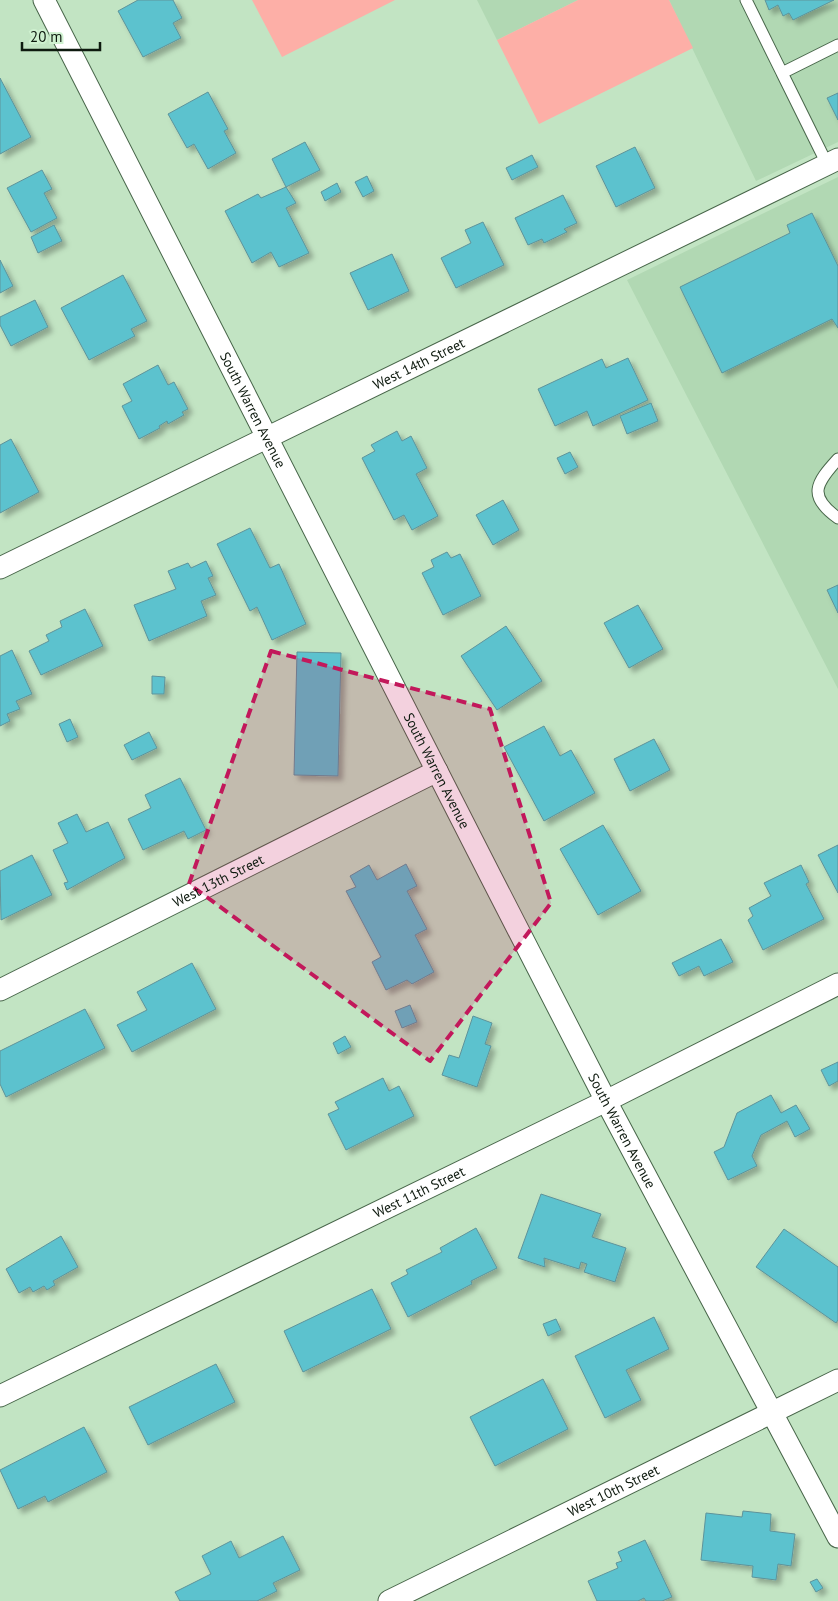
<svg xmlns="http://www.w3.org/2000/svg" width="838" height="1601" viewBox="0 0 838 1601" font-family="'PT Sans',sans-serif">
  <style>
    .built { fill: #b1d8b3 }
    .green { fill: #fdafa7 }
    .building { fill: #5cc2ce; stroke: #5e939a; filter: url(#shadow) }
    .lines { fill: none; stroke-linecap: round; stroke-linejoin: round }
    .lane-casing { stroke: #48664a; stroke-width: 13 }
    .street-casing { stroke: #48664a; stroke-width: 23 }
    .lane { stroke: #fff; stroke-width: 11 }
    .street { stroke: #fff; stroke-width: 21 }
    .marked { fill: #c2185b; fill-opacity: 0.2; stroke: #c2185b; stroke-width: 4; stroke-dasharray: 10 6; stroke-linejoin: round }
    .labels { text-anchor: middle; stroke-width: 4.5; stroke-linejoin: round; paint-order: stroke }
    .street-label { font-size: 14px; fill: #0e1a0f; stroke: #cff1d0 }
  </style>
  <defs>
    <filter id="shadow"><feDropShadow dx="4.5" dy="4.5" stdDeviation="2.5" flood-color="#0004"/></filter>
  </defs>
  <rect width="100%" height="100%" fill="#c2e4c3"/>
  <path class="built" d="M477,0H578L497,40Z
    M669,0H838V142L756,181Z
    M838,177V689L627,280Z"/>
  <path class="green" d="M252,0H395L282,57Z
    M578,0H669L693,48L539,124L497,40Z"/>
  <path class="building" d="M138,0H173L182,18L173,23L181,38L143,57L118,11Z
    M765,0H834L793,20L789,13L783,16L778,5L769,10Z
    M0,78L31,137L0,154Z
    M208,92L228,129L224,131L236,153L208,169L194,144L187,148L168,114Z
    M838,93V120L827,98Z
    M305,142L320,170L286,187L272,159Z
    M635,147L655,188L616,207L596,166Z
    M532,155L538,167L512,180L506,168Z
    M42,170L52,189L44,193L57,218L31,232L7,188Z
    M367,176L374,191L363,197L355,182Z
    M337,183L341,192L325,201L321,192Z
    M286,187L296,203L286,208L309,253L279,267L271,252L252,263L225,211L258,194L261,198Z
    M563,195L577,223L564,229L567,232L544,243L542,239L528,245L515,218Z
    M812,213L838,266V328L832,319L722,373L680,287L790,233L787,225Z
    M483,222L504,265L456,288L441,258L471,243L465,230Z
    M54,225L62,241L38,253L31,237Z
    M392,254L409,291L368,310L350,273Z
    M0,260L13,286L0,293Z
    M123,275L147,321L131,329L135,336L89,360L61,308Z
    M35,300L48,327L11,346L0,325V317Z
    M628,358L648,400L593,426L587,411L555,426L538,389L602,359L606,368Z
    M158,365L168,385L174,382L188,409L182,412L184,415L168,424L167,421L159,426L160,428L139,439L122,406L132,401L123,384Z
    M651,403L658,421L627,434L620,416Z
    M397,431L402,441L411,436L427,468L416,474L438,516L412,530L404,515L394,520L362,458L375,451L371,445Z
    M11,439L39,492L0,513V445Z
    M570,452L578,467L565,474L557,458Z
    M503,500L519,530L493,545L476,515Z
    M250,528L270,568L279,564L306,624L272,640L257,607L250,611L217,544Z
    M447,552L451,558L460,554L481,596L443,615L422,573L434,567L431,560Z
    M206,561L213,576L208,578L216,595L201,601L207,616L149,641L134,605L176,589L168,571L188,563L191,568Z
    M838,585V613L827,590Z
    M638,605L663,649L629,668L604,623Z
    M85,609L103,646L41,675L29,651L49,641L46,635L62,627L60,621Z
    M506,626L542,681L497,710L461,656Z
    M12,650L32,694L16,701L20,709L7,714L10,721L0,726V656Z
    M297,652L341,653L338,776L294,775Z
    M152,676L165,677L164,694H152Z
    M70,719L78,737L67,742L59,724Z
    M544,726L560,756L571,750L595,793L544,821L504,747Z
    M149,732L157,748L132,760L124,745Z
    M654,739L670,770L630,791L614,759Z
    M180,778L206,830L188,839L184,831L143,850L128,819L151,808L145,795Z
    M77,814L86,832L108,822L125,858L67,890L64,883L68,882L53,850L68,843L58,823Z
    M603,825L641,891L598,915L560,849Z
    M838,845V893L818,855Z
    M32,855L52,895L1,920L0,871Z
    M406,864L417,886L407,891L427,929L415,935L434,972L412,984L407,980L386,990L372,962L381,957L346,891L356,887L350,876L369,865L377,880Z
    M801,865L809,882L806,884L824,919L763,950L748,920L753,916L749,908L771,896L764,883Z
    M721,939L733,962L704,976L699,966L679,976L672,963Z
    M192,963L216,1009L132,1052L117,1025L147,1010L137,992Z
    M410,1005L417,1022L402,1028L395,1011Z
    M85,1009L105,1048L6,1097L0,1084V1051Z
    M473,1016L492,1023L485,1044L491,1046L477,1087L442,1075L449,1055L459,1058Z
    M345,1036L351,1047L338,1054L333,1043Z
    M838,1062V1081L829,1086L821,1070Z
    M383,1078L389,1091L399,1086L414,1116L346,1150L328,1114L339,1109L335,1102Z
    M771,1095L781,1113L796,1105L810,1129L795,1137L787,1121L761,1135L752,1156L757,1166L728,1180L714,1152L724,1147L737,1113Z
    M541,1194L601,1214L592,1237L626,1248L615,1282L584,1272L587,1264L581,1262L579,1269L544,1258L545,1267L518,1258Z
    M476,1228L497,1268L471,1281L472,1284L408,1317L391,1283L408,1274L406,1270L442,1252L440,1248Z
    M784,1229L838,1267V1320L836,1323L756,1267Z
    M61,1236L78,1267L53,1281L55,1285L47,1290L44,1286L33,1292L30,1287L19,1293L6,1269Z
    M372,1289L391,1329L303,1372L284,1331Z
    M654,1317L669,1349L626,1370L641,1400L605,1418L575,1356Z
    M556,1319L561,1330L548,1336L543,1324Z
    M216,1364L235,1402L148,1445L129,1407Z
    M543,1379L568,1429L495,1466L470,1417Z
    M84,1427L107,1472L48,1502L45,1496L18,1509L0,1470Z
    M743,1511L771,1514L770,1531L795,1534L791,1566L778,1564L776,1580L752,1577L753,1566L701,1560L706,1513L742,1517Z
    M283,1536L300,1570L273,1583L277,1591L257,1601H180L175,1592L211,1574L202,1556L231,1541L239,1558Z
    M645,1540L672,1597L662,1601H646L644,1598L638,1601H597L588,1581L618,1568L616,1563L622,1561L618,1552Z
    M817,1579L823,1588L816,1592L810,1582Z"/>
  <g class="lines">
    <defs>
      <path id="lane" d="M746,0L782,73L838,45
        M782,73L827,164
        M838,459C816,483 807,496 838,518"/>
      <g id="street">
        <path id="s1" d="M44,0L491,877L606,1101L838,1537"/>
        <path id="s2" d="M0,568L838,159"/>
        <path id="s3" d="M0,990L437,771"/>
        <path id="s4" d="M0,1396L606,1101L838,984"/>
        <path id="s5" d="M389,1601L838,1380"/>
      </g>
    </defs>
    <use href="#lane" class="lane-casing"/>
    <use href="#street" class="street-casing"/>
    <use href="#lane" class="lane"/>
    <use href="#street" class="street"/>
  </g>
  <path class="marked" d="M271,651L490,709L551,903L430,1061L189,884Z"/>
  <g class="labels">
    <g class="street-label">
      <text dy="5" stroke="none"><textPath href="#s2" startOffset="466">West 14th Street</textPath></text>
      <text dy="5" stroke="none"><textPath href="#s1" startOffset="460">South Warren Avenue</textPath></text>
      <text dy="5" stroke="none"><textPath href="#s1" startOffset="865">South Warren Avenue</textPath></text>
      <text dy="5" stroke="none"><textPath href="#s3" startOffset="244">West 13th Street</textPath></text>
      <text dy="5" stroke="none"><textPath href="#s1" startOffset="1270">South Warren Avenue</textPath></text>
      <text dy="5" stroke="none"><textPath href="#s4" startOffset="466">West 11th Street</textPath></text>
      <text dy="5" stroke="none"><textPath href="#s5" startOffset="250">West 10th Street</textPath></text>
    </g>
  </g>
  <path d="M22 42v8h78v-8" fill="none" stroke="#0e1a0f" stroke-width="2.5"/>
  <text x="30" y="42" font-size="15" fill="#0e1a0f" stroke="#cff1d0" stroke-width="4" paint-order="stroke">20 m</text>
</svg>
